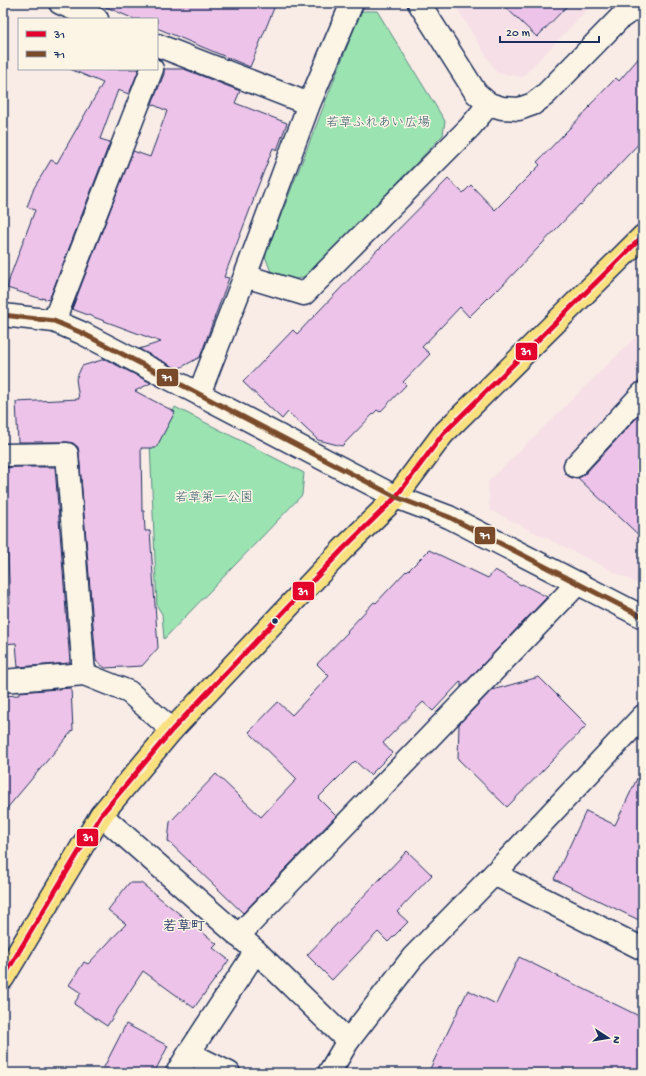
<svg xmlns="http://www.w3.org/2000/svg" width="646" height="1076" viewBox="0 0 646 1076" font-family="'Gochi Hand','Klee One',sans-serif">
  <style>
    .built { fill: #f6dfe7 }
    .green { fill: #9be3b0; stroke: #5b8987 }
    .building { fill: #eec3e9; stroke: #1b2f5e }
    .lines { fill: none; stroke-linecap: round; stroke-linejoin: round }
    .pedestrian-casing { stroke: #1b2f5e; stroke-width: 25 }
    .minor-casing { stroke: #1b2f5e; stroke-width: 25 }
    .tertiary-casing { stroke: #1b2f5e; stroke-width: 25 }
    .primary-casing { stroke: #1b2f5e; stroke-width: 25 }
    .pedestrian { stroke: #fcf5e5; stroke-width: 22 }
    .minor { stroke: #fcf5e5; stroke-width: 22 }
    .tertiary { stroke: #fcf5e5; stroke-width: 22 }
    .primary { stroke: #fbe080; stroke-width: 22 }
    .bus-1-casing { stroke: #fcf5e5; stroke-width: 8 }
    .bus-2-casing { stroke: #fcf5e5; stroke-width: 8 }
    .bus-1 { stroke: #e4002b; stroke-width: 5 }
    .bus-2 { stroke: #7a4b2a; stroke-width: 5 }
    .bus-dot { fill: #1b2f5e; stroke: #fcf5e5; stroke-width: 1.5 }
    .labels { text-anchor: middle; stroke-width: 3; stroke-linejoin: round; paint-order: stroke }
    .park-label { font-size: 13px; fill: #3b5c72; stroke: #fcf5e5 }
    .neighbourhood-label { font-size: 14px; font-weight: bold; fill: #1b2f5e; stroke: #fcf5e5 }
    .line-badge { stroke: #fcf5e5; stroke-width: 1.5 }
    .badge-label { font-size: 11px; text-anchor: middle; font-weight: bold; fill: #fff }
  </style>
  <rect width="100%" height="100%" fill="#f9ebe6"/>
  <filter id="ink" filterUnits="userSpaceOnUse"><feTurbulence type="fractalNoise" baseFrequency=".025" numOctaves="2"/><feDisplacementMap in="SourceGraphic" scale="8" xChannelSelector="R" yChannelSelector="G"/><feConvolveMatrix kernelMatrix="1 2 1 2 8 2 1 2 1" color-interpolation-filters="sRGB"/></filter>
  <g filter="url(#ink)">
    <path class="built" d="M454,3H594L522,77L497,73Z
      M643,330V586L490,510L488,482Z"/>
    <path class="green" d="M361,11H377L445,121L443,135L309,275L294,280L271,272L265,256Z
      M175,407L304,473L302,495L164,639L162,614L157,606L150,443H158Z"/>
    <path class="building" d="M97,3H276L250,67L157,28V19H134Z
      M501,3H570L537,37Z
      M643,53V139L581,205L580,204L498,290L497,289L469,317L460,307L422,347L430,354L403,382L406,385L380,412L377,410L342,446L318,440L288,412L282,419L243,382L293,330L297,334L379,248V249L448,179L463,193L471,185L495,210L540,165L537,162L590,107L589,106L616,78L619,81Z
      M70,69H139L129,94L118,90L100,139L110,142L49,300L42,298V299L7,288L11,274L35,210L27,207L34,188L51,160L57,163L103,83Z
      M164,69H184L240,91L235,103L287,123L277,150L273,148L253,199H254L224,277L229,278L200,357L178,369L139,349L161,342L72,309L133,151L150,157L167,111L152,104L164,74Z
      M105,359L151,383L135,391L175,412L156,448H141L142,511H144L145,531H150L158,648L142,666L105,668L96,661L79,453L78,447L73,443L67,442H18L16,402L79,399L76,379L82,366Z
      M643,411V539L578,478L584,475Z
      M18,467H55L70,663L18,667L16,643L3,644V603H10L4,468Z
      M429,550L488,578L495,570L521,585L522,584L547,597L461,687V681L433,711L423,702L383,743L392,753L370,775L355,761L318,798L336,816L243,913L168,841L170,822L216,774L261,817L297,779L249,732L278,702L292,715L329,676L317,664L348,632L347,631L374,602L376,603L406,571L407,572Z
      M539,677L587,725L507,807L458,759L459,724L492,690Z
      M71,688L73,730L3,813V696L19,695V692Z
      M643,766V922L554,879L586,811L615,825Z
      M407,851L432,875L397,912L408,922L388,942L378,932L332,980L307,955Z
      M129,883H141L217,944L213,948L229,960L194,1008L143,971L107,1026L74,1004L81,993L69,985L84,962L88,964L126,924L108,910Z
      M519,957L643,1018V1073H428L468,990L496,1004Z
      M126,1024L168,1046L154,1073H101Z"/>
    <g class="lines">
      <defs>
        <path id="pedestrian" d="M575,466L643,393"/>
        <path id="minor" d="M60,3L97,19
          M157,45L309,104
          M245,276L309,104L352,3
          M3,315L54,321L82,333L199,394L396,497
          M54,321L152,69
          M199,394L245,276L304,294L470,127L489,104
          M3,455L67,454L84,674L129,692L172,730
          M3,681L84,674
          M101,815L256,951L348,1041
          M494,874L643,949
          M238,936L578,583
          M189,1053L229,1073
          M177,1073L189,1053L256,951"/>
        <path id="tertiary" d="M419,3L476,93L489,104L502,108L519,109L533,104L545,95L620,18L632,10L643,8
          M396,497L449,517L643,617
          M329,1073L348,1041L413,957L494,874L643,716"/>
        <path id="primary" d="M3,978L101,815L172,730L343,549L396,497L443,434L643,236"/>
      </defs>
      <use href="#pedestrian" class="pedestrian-casing"/>
      <use href="#minor" class="minor-casing"/>
      <use href="#tertiary" class="tertiary-casing"/>
      <use href="#primary" class="primary-casing"/>
      <use href="#pedestrian" class="pedestrian"/>
      <use href="#minor" class="minor"/>
      <use href="#tertiary" class="tertiary"/>
      <use href="#primary" class="primary"/>
      <defs>
        <path id="bus-1" d="M3,978L101,815L172,730L343,549L396,497L443,434L643,236"/>
        <path id="bus-2" d="M3,315L54,321L82,333L199,394L396,497L449,517L643,617"/>
      </defs>
      <use href="#bus-1" class="bus-1-casing"/>
      <use href="#bus-2" class="bus-2-casing"/>
      <use href="#bus-1" class="bus-1"/>
      <use href="#bus-2" class="bus-2"/>
    </g>
  </g>
  <circle class="bus-dot" cx="275" cy="621" r="3.5"/>
  <g class="labels">
    <g class="park-label">
      <text x="378" y="126">若草ふれあい広場</text>
      <text x="214" y="501">若草第一公園</text>
    </g>
    <g class="neighbourhood-label">
      <text x="184" y="930">若草町</text>
    </g>
  </g>
  <g class="line-badge">
    <rect x="515" y="342" width="23" height="19" rx="4" fill="#e4002b"/>
    <rect x="156" y="368" width="23" height="19" rx="4" fill="#7a4b2a"/>
    <rect x="474" y="526" width="22" height="19" rx="4" fill="#7a4b2a"/>
    <rect x="292" y="581" width="23" height="20" rx="4" fill="#e4002b"/>
    <rect x="76" y="828" width="23" height="19" rx="4" fill="#e4002b"/>
  </g>
  <g class="badge-label">
    <text x="526" y="355">31</text>
    <text x="167" y="381">71</text>
    <text x="485" y="539">71</text>
    <text x="303" y="595">31</text>
    <text x="88" y="841">31</text>
  </g>
  <rect width="646" height="1076" fill="none" stroke="#fcf5e5" stroke-width="16"/>
  <rect x="8" y="8" width="630" height="1060" fill="none" stroke="#1b2f5e" stroke-width="1.5" filter="url(#ink)"/>
  <rect x="18" y="18" width="140" height="52" fill="#fcf5e5" stroke="#a2a6af"/>
  <rect x="26" y="31" width="20" height="6" fill="#e4002b" stroke="#a2a6af"/>
  <text x="54" y="38" font-size="12" fill="#1b2f5e">31</text>
  <rect x="26" y="51" width="20" height="6" fill="#7a4b2a" stroke="#a2a6af"/>
  <text x="54" y="58" font-size="12" fill="#1b2f5e">71</text>
  <g transform="translate(608 1038) rotate(102)" stroke="#fcf5e5" stroke-width="3" paint-order="stroke">
  <path d="M0-3L7 15L0 10L-7 15Z" fill="#1b2f5e"/>
  <text y="-6" font-size="11" font-weight="bold" text-anchor="middle" fill="#1b2f5e">N</text>
  </g>
  <path d="M500 36v6h99v-6" fill="none" stroke="#1b2f5e" stroke-width="2"/>
  <text x="506" y="36" font-size="12" fill="#1b2f5e" stroke="#fcf5e5" stroke-width="3" paint-order="stroke">20 m</text>
</svg>
